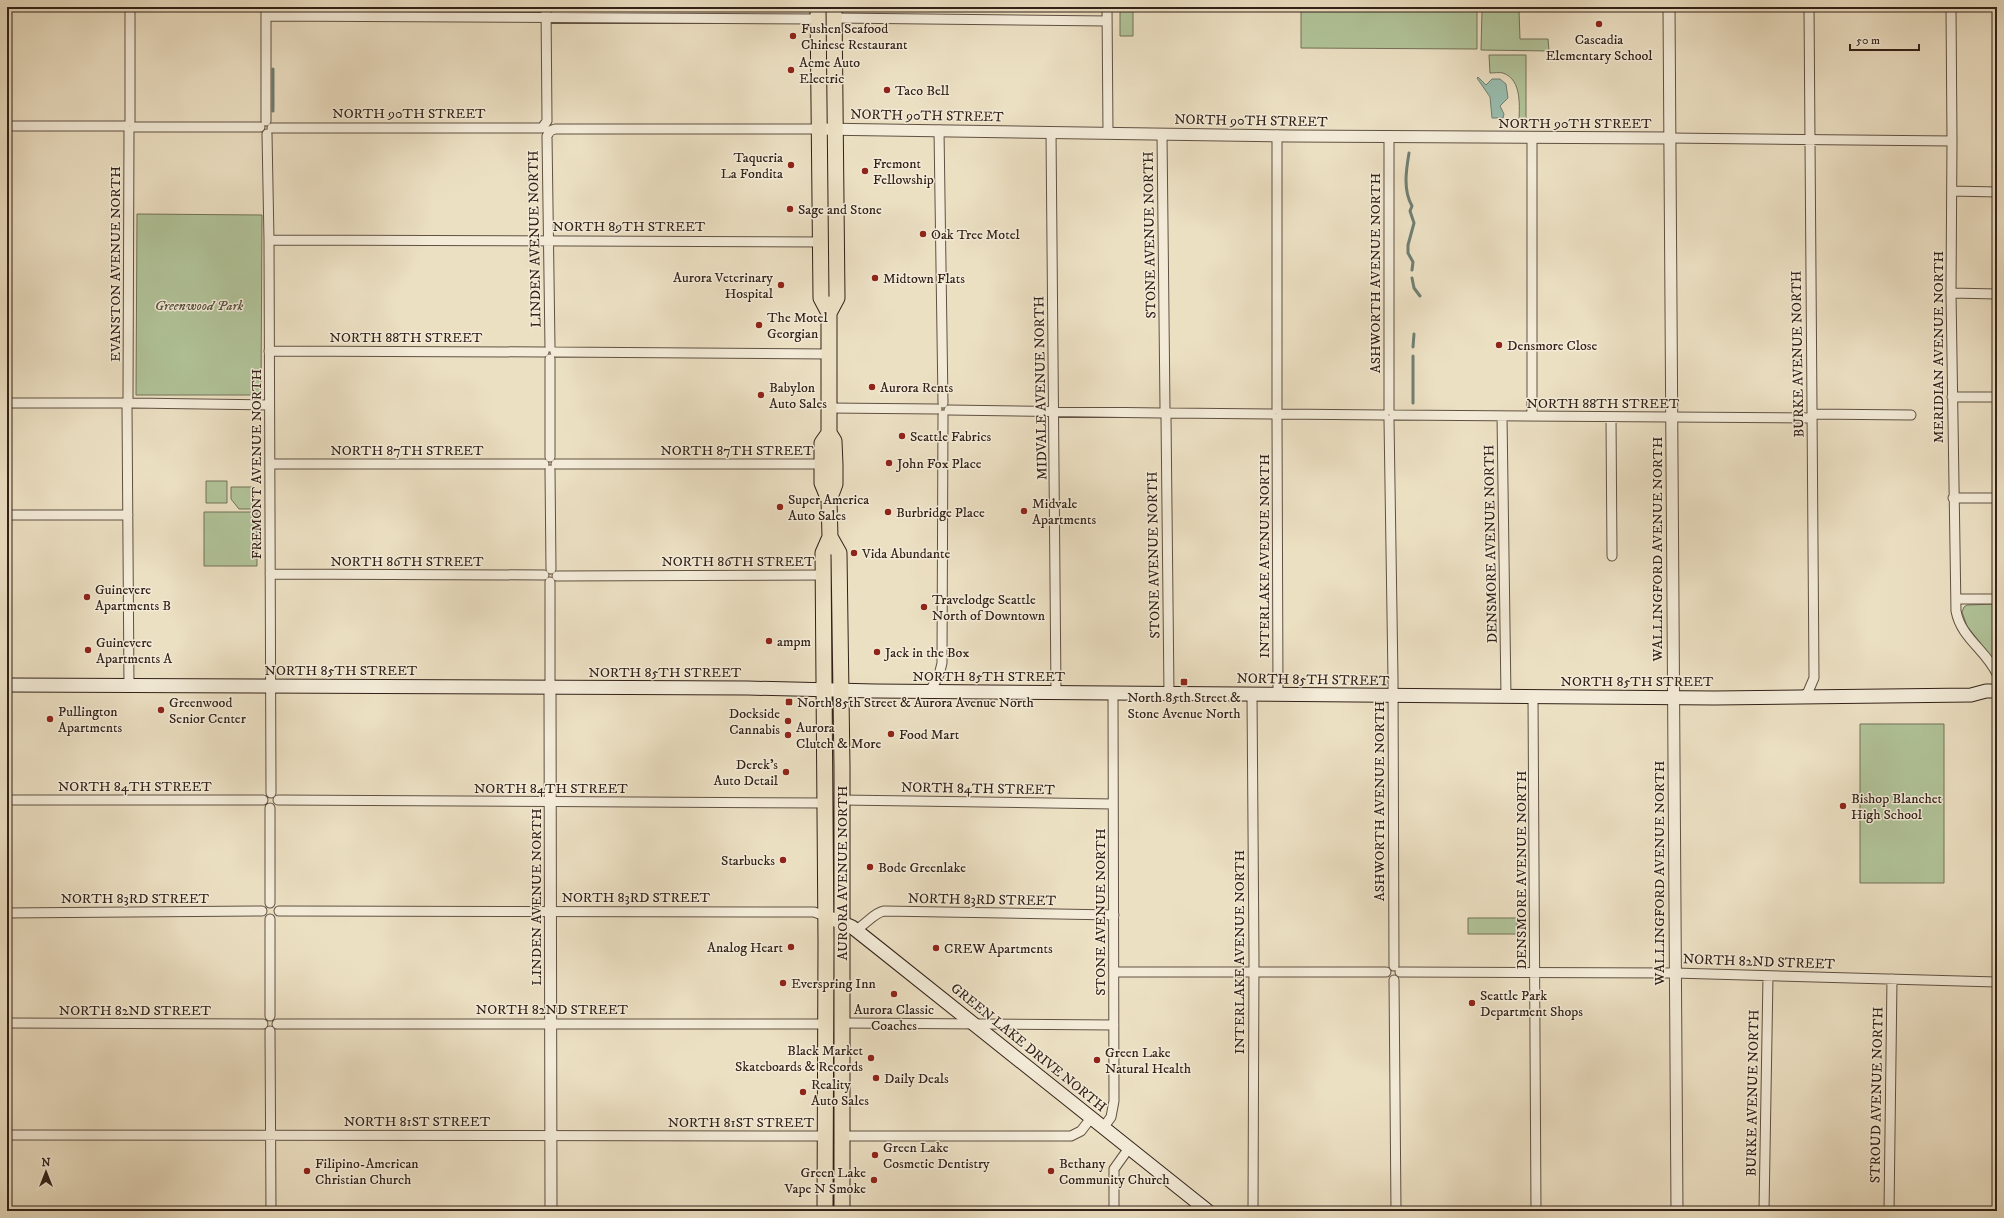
<svg xmlns="http://www.w3.org/2000/svg" width="2004" height="1218" viewBox="0 0 2004 1218" font-family="'IM FELL DW Pica',serif">
  <style>
    .green { fill: #b1c399; stroke: #727258 }
    .water { fill: #99bdaf; stroke: #707f73 }
    .lines { fill: none; stroke-linecap: round; stroke-linejoin: round }
    .stream { stroke: #707f73; stroke-width: 3 }
    .minor-casing { stroke: #605143; stroke-width: 11 }
    .tertiary-casing { stroke: #605143; stroke-width: 13 }
    .secondary-casing { stroke: #322118; stroke-width: 15 }
    .trunk-casing { stroke: #322118; stroke-width: 17 }
    .minor { stroke: #f3ebd8; stroke-width: 9 }
    .tertiary { stroke: #f3ebd8; stroke-width: 11 }
    .secondary { stroke: #f3ebd8; stroke-width: 13 }
    .trunk { stroke: #ece0c3; stroke-width: 15 }
    .poi-dot { fill: #8f2418; stroke: #f3ebd8; stroke-width: 1.5 }
    .labels { text-anchor: middle; stroke-width: 3; stroke-linejoin: round; paint-order: stroke }
    .poi-label { font-size: 14px; fill: #322118; stroke: #f3ebd8; text-anchor: start }
    .street-label { font-size: 14px; fill: #322118; stroke: #f3ebd8 }
    .park-label { font-size: 14px; font-style: italic; fill: #58523f; stroke: #f3ebd8 }
  </style>
  <rect width="100%" height="100%" fill="#ece0c3"/>
  <filter id="stains"><feTurbulence type="fractalNoise" baseFrequency=".005" numOctaves="4"/><feColorMatrix values="0 0 0 0 .2 0 0 0 0 .09 0 0 0 0 .02 0 0 0 .5 -.17"/></filter>
  <radialGradient id="worn" r=".72"><stop offset=".6" stop-color="#630" stop-opacity="0"/><stop offset="1" stop-color="#630" stop-opacity=".3"/></radialGradient>
  <path class="green" d="M1120,7H1133V36H1120Z
    M1301,7H1477V49L1301,48Z
    M1519,10L1520,39H1548L1549,51L1481,50L1482,11Z
    M1489,55H1526V124H1519C1519,108 1523,80 1503,73C1499,72 1494,73 1490,73Z
    M137,214L262,215L261,395H136Z
    M206,481H227V503H206Z
    M231,487H254L255,509H239L231,499Z
    M204,512H257V566H204Z
    M1997,604V664L1967,626L1962,612L1964,607L1967,605Z
    M1860,724H1944V883H1860Z
    M1468,918H1517V934H1468Z"/>
  <path class="water" d="M1478,77L1486,85L1492,79H1500L1506,84L1508,98L1500,106L1504,114L1503,118H1492L1490,97L1477,78Z"/>
  <g class="lines">
    <path class="stream" d="M273,69V111
      M1409,153C1406,171 1403,190 1412,206L1410,211L1414,223L1408,245V253L1413,262L1412,270
      M1412,278L1414,288L1420,296
      M1413,347L1414,334
      M1413,356V403"/>
    <defs>
      <path id="minor" d="M1107,7L1108,132
        M1951,7L1952,141L1951,293L1956,611C1961,638 1986,650 1997,674
        M267,16L819,19
        M834,18L1107,21
        M130,121V7
        M266,121V7
        M7,126H125
        M134,127H260
        M272,128H542L547,121L546,7
        M939,130L943,403
        M1051,132L1056,692
        M267,134L269,240L271,793
        M1162,134L1165,408
        M1389,136V410
        M1532,138V416
        M1669,138L1952,141
        M1952,191L1997,192
        M269,240L821,242
        M1951,293L1997,294
        M550,347L547,136L550,131L555,129H819
        M269,351L544,352
        M555,352L829,354
        M550,359V457
        M1952,397H1997
        M128,398L129,131
        M7,403H123
        M132,403L269,405
        M127,407L129,686
        M829,408L937,409
        M1277,409V135
        M949,410L1161,413
        M1170,413L1271,414
        M1281,414L1384,415
        M1812,414L1911,415
        M1394,415L1812,418
        M1502,416L1506,696
        M1166,417L1169,693
        M1611,417L1612,556
        M1277,418L1278,694
        M1389,420L1393,678L1394,966
        M270,464H544
        M556,464H821
        M550,470L551,569
        M1953,498H1997
        M7,515H128
        M270,574L544,575
        M557,576L823,575
        M550,582V687
        M1956,599H1997
        M930,691L939,675L942,663L943,415
        M1252,694L1254,960L1253,1211
        M1533,696L1536,1211
        M1802,698L1808,692L1814,678L1809,7
        M7,800H263
        M278,800L825,803
        M842,800L1113,804
        M270,808V903
        M279,911L814,912L825,916
        M7,913L262,911
        M270,919V1016
        M855,930C866,925 873,913 884,911L1114,915
        M1114,972H1386
        M1400,972L1674,973L1997,982
        M1394,980L1396,1211
        M7,1023L263,1024
        M843,1023L1114,1025
        M277,1024H826
        M270,1031L271,1211
        M1103,1128L1111,1117L1114,1101L1113,693
        M7,1135L826,1136
        M843,1136H1071L1081,1131L1091,1118
        M1114,1211V1169L1129,1148
        M1764,1211L1768,976
        M1889,1211L1892,979"/>
      <path id="tertiary" d="M1669,7L1677,1211
        M819,129L1290,136L1669,138
        M550,687L551,1211"/>
      <path id="secondary" d="M7,685L748,688L875,691L1715,698L1971,695L1986,691H1997
        M833,919L852,927L881,950L1208,1211"/>
      <path id="trunk" d="M818,7L821,298L829,313V433L822,443V483L829,500L830,537L823,553L826,942L825,1211
        M829,313L837,298L834,7
        M829,433L834,441L835,465V484L829,500
        M830,537L839,553L842,767V1211"/>
    </defs>
    <use href="#minor" class="minor-casing"/>
    <use href="#tertiary" class="tertiary-casing"/>
    <use href="#secondary" class="secondary-casing"/>
    <use href="#trunk" class="trunk-casing"/>
    <use href="#minor" class="minor"/>
    <use href="#tertiary" class="tertiary"/>
    <use href="#secondary" class="secondary"/>
    <use href="#trunk" class="trunk"/>
  </g>
  <g class="poi-dot">
    <circle cx="1599" cy="24" r="4"/>
    <circle cx="793" cy="36" r="4"/>
    <circle cx="791" cy="70" r="4"/>
    <circle cx="887" cy="90" r="4"/>
    <circle cx="791" cy="165" r="4"/>
    <circle cx="865" cy="171" r="4"/>
    <circle cx="790" cy="209" r="4"/>
    <circle cx="923" cy="234" r="4"/>
    <circle cx="875" cy="278" r="4"/>
    <circle cx="781" cy="285" r="4"/>
    <circle cx="759" cy="325" r="4"/>
    <circle cx="1499" cy="345" r="4"/>
    <circle cx="872" cy="387" r="4"/>
    <circle cx="761" cy="395" r="4"/>
    <circle cx="902" cy="436" r="4"/>
    <circle cx="889" cy="463" r="4"/>
    <circle cx="780" cy="507" r="4"/>
    <circle cx="1024" cy="511" r="4"/>
    <circle cx="888" cy="512" r="4"/>
    <circle cx="854" cy="553" r="4"/>
    <circle cx="87" cy="597" r="4"/>
    <circle cx="924" cy="607" r="4"/>
    <circle cx="769" cy="641" r="4"/>
    <circle cx="88" cy="650" r="4"/>
    <circle cx="877" cy="652" r="4"/>
    <rect x="1180" y="678" width="8" height="8" rx="2"/>
    <rect x="785" y="698" width="8" height="8" rx="2"/>
    <circle cx="161" cy="710" r="4"/>
    <circle cx="50" cy="719" r="4"/>
    <circle cx="788" cy="721" r="4"/>
    <circle cx="891" cy="734" r="4"/>
    <circle cx="788" cy="735" r="4"/>
    <circle cx="786" cy="772" r="4"/>
    <circle cx="1843" cy="806" r="4"/>
    <circle cx="783" cy="860" r="4"/>
    <circle cx="870" cy="867" r="4"/>
    <circle cx="791" cy="947" r="4"/>
    <circle cx="936" cy="948" r="4"/>
    <circle cx="783" cy="983" r="4"/>
    <circle cx="894" cy="994" r="4"/>
    <circle cx="1472" cy="1003" r="4"/>
    <circle cx="871" cy="1058" r="4"/>
    <circle cx="1097" cy="1060" r="4"/>
    <circle cx="876" cy="1078" r="4"/>
    <circle cx="803" cy="1092" r="4"/>
    <circle cx="875" cy="1155" r="4"/>
    <circle cx="307" cy="1171" r="4"/>
    <circle cx="1051" cy="1171" r="4"/>
    <circle cx="874" cy="1180" r="4"/>
  </g>
  <g class="labels">
    <g class="poi-label">
      <text x="801" y="33">Fushen Seafood<tspan x="801" dy="16">Chinese Restaurant</tspan></text>
      <text x="1599" y="44" text-anchor="middle">Cascadia<tspan x="1599" dy="16">Elementary School</tspan></text>
      <text x="799" y="67">Acme Auto<tspan x="799" dy="16">Electric</tspan></text>
      <text x="895" y="95">Taco Bell</text>
      <text x="783" y="162" text-anchor="end">Taqueria<tspan x="783" dy="16">La Fondita</tspan></text>
      <text x="873" y="168">Fremont<tspan x="873" dy="16">Fellowship</tspan></text>
      <text x="798" y="214">Sage and Stone</text>
      <text x="931" y="239">Oak Tree Motel</text>
      <text x="773" y="282" text-anchor="end">Aurora Veterinary<tspan x="773" dy="16">Hospital</tspan></text>
      <text x="883" y="283">Midtown Flats</text>
      <text x="767" y="322">The Motel<tspan x="767" dy="16">Georgian</tspan></text>
      <text x="1507" y="350">Densmore Close</text>
      <text x="769" y="392">Babylon<tspan x="769" dy="16">Auto Sales</tspan></text>
      <text x="880" y="392">Aurora Rents</text>
      <text x="910" y="441">Seattle Fabrics</text>
      <text x="897" y="468">John Fox Place</text>
      <text x="788" y="504">Super America<tspan x="788" dy="16">Auto Sales</tspan></text>
      <text x="1032" y="508">Midvale<tspan x="1032" dy="16">Apartments</tspan></text>
      <text x="896" y="517">Burbridge Place</text>
      <text x="862" y="558">Vida Abundante</text>
      <text x="95" y="594">Guinevere<tspan x="95" dy="16">Apartments B</tspan></text>
      <text x="932" y="604">Travelodge Seattle<tspan x="932" dy="16">North of Downtown</tspan></text>
      <text x="777" y="646">ampm</text>
      <text x="96" y="647">Guinevere<tspan x="96" dy="16">Apartments A</tspan></text>
      <text x="885" y="657">Jack in the Box</text>
      <text x="1184" y="702" text-anchor="middle">North 85th Street &amp;<tspan x="1184" dy="16">Stone Avenue North</tspan></text>
      <text x="169" y="707">Greenwood<tspan x="169" dy="16">Senior Center</tspan></text>
      <text x="797" y="707">North 85th Street &amp; Aurora Avenue North</text>
      <text x="58" y="716">Pullington<tspan x="58" dy="16">Apartments</tspan></text>
      <text x="780" y="718" text-anchor="end">Dockside<tspan x="780" dy="16">Cannabis</tspan></text>
      <text x="796" y="732">Aurora<tspan x="796" dy="16">Clutch &amp; More</tspan></text>
      <text x="899" y="739">Food Mart</text>
      <text x="778" y="769" text-anchor="end">Derek’s<tspan x="778" dy="16">Auto Detail</tspan></text>
      <text x="1851" y="803">Bishop Blanchet<tspan x="1851" dy="16">High School</tspan></text>
      <text x="775" y="865" text-anchor="end">Starbucks</text>
      <text x="878" y="872">Bode Greenlake</text>
      <text x="783" y="952" text-anchor="end">Analog Heart</text>
      <text x="944" y="953">CREW Apartments</text>
      <text x="791" y="988">Everspring Inn</text>
      <text x="1480" y="1000">Seattle Park<tspan x="1480" dy="16">Department Shops</tspan></text>
      <text x="894" y="1014" text-anchor="middle">Aurora Classic<tspan x="894" dy="16">Coaches</tspan></text>
      <text x="863" y="1055" text-anchor="end">Black Market<tspan x="863" dy="16">Skateboards &amp; Records</tspan></text>
      <text x="1105" y="1057">Green Lake<tspan x="1105" dy="16">Natural Health</tspan></text>
      <text x="884" y="1083">Daily Deals</text>
      <text x="811" y="1089">Reality<tspan x="811" dy="16">Auto Sales</tspan></text>
      <text x="883" y="1152">Green Lake<tspan x="883" dy="16">Cosmetic Dentistry</tspan></text>
      <text x="315" y="1168">Filipino-American<tspan x="315" dy="16">Christian Church</tspan></text>
      <text x="1059" y="1168">Bethany<tspan x="1059" dy="16">Community Church</tspan></text>
      <text x="866" y="1177" text-anchor="end">Green Lake<tspan x="866" dy="16">Vape N Smoke</tspan></text>
    </g>
    <g class="street-label">
      <text x="409" y="118">NORTH 90TH STREET</text>
      <text transform="translate(927 115) rotate(1)" y="5">NORTH 90TH STREET</text>
      <text transform="translate(1251 120) rotate(1)" y="5">NORTH 90TH STREET</text>
      <text x="1575" y="128">NORTH 90TH STREET</text>
      <text x="629" y="231">NORTH 89TH STREET</text>
      <text transform="translate(1149 235) rotate(-91)" y="5">STONE AVENUE NORTH</text>
      <text transform="translate(534 239) rotate(-91)" y="5">LINDEN AVENUE NORTH</text>
      <text transform="translate(115 264) rotate(-90)" y="5">EVANSTON AVENUE NORTH</text>
      <text transform="translate(1375 273) rotate(-90)" y="5">ASHWORTH AVENUE NORTH</text>
      <text x="406" y="342">NORTH 88TH STREET</text>
      <text transform="translate(1938 347) rotate(-90)" y="5">MERIDIAN AVENUE NORTH</text>
      <text transform="translate(1797 354) rotate(-91)" y="5">BURKE AVENUE NORTH</text>
      <text transform="translate(1040 388) rotate(-91)" y="5">MIDVALE AVENUE NORTH</text>
      <text x="1603" y="408">NORTH 88TH STREET</text>
      <text x="407" y="455">NORTH 87TH STREET</text>
      <text x="737" y="455">NORTH 87TH STREET</text>
      <text transform="translate(256 464) rotate(-90)" y="5">FREMONT AVENUE NORTH</text>
      <text transform="translate(1490 544) rotate(-91)" y="5">DENSMORE AVENUE NORTH</text>
      <text transform="translate(1657 549) rotate(-90)" y="5">WALLINGFORD AVENUE NORTH</text>
      <text transform="translate(1153 555) rotate(-91)" y="5">STONE AVENUE NORTH</text>
      <text transform="translate(1264 556) rotate(-90)" y="5">INTERLAKE AVENUE NORTH</text>
      <text x="407" y="566">NORTH 86TH STREET</text>
      <text x="738" y="566">NORTH 86TH STREET</text>
      <text x="341" y="675">NORTH 85TH STREET</text>
      <text x="665" y="677">NORTH 85TH STREET</text>
      <text x="989" y="681">NORTH 85TH STREET</text>
      <text transform="translate(1313 679) rotate(1)" y="5">NORTH 85TH STREET</text>
      <text x="1637" y="686">NORTH 85TH STREET</text>
      <text x="135" y="791">NORTH 84TH STREET</text>
      <text x="551" y="793">NORTH 84TH STREET</text>
      <text transform="translate(978 788) rotate(1)" y="5">NORTH 84TH STREET</text>
      <text transform="translate(1379 801) rotate(-90)" y="5">ASHWORTH AVENUE NORTH</text>
      <text transform="translate(1521 870) rotate(-90)" y="5">DENSMORE AVENUE NORTH</text>
      <text transform="translate(842 873) rotate(-90)" y="5">AURORA AVENUE NORTH</text>
      <text transform="translate(1659 873) rotate(-90)" y="5">WALLINGFORD AVENUE NORTH</text>
      <text transform="translate(536 897) rotate(-90)" y="5">LINDEN AVENUE NORTH</text>
      <text x="636" y="902">NORTH 83RD STREET</text>
      <text x="135" y="903">NORTH 83RD STREET</text>
      <text transform="translate(982 899) rotate(1)" y="5">NORTH 83RD STREET</text>
      <text transform="translate(1100 912) rotate(-90)" y="5">STONE AVENUE NORTH</text>
      <text transform="translate(1239 952) rotate(-90)" y="5">INTERLAKE AVENUE NORTH</text>
      <text transform="translate(1759 961) rotate(2)" y="5">NORTH 82ND STREET</text>
      <text x="552" y="1014">NORTH 82ND STREET</text>
      <text x="135" y="1015">NORTH 82ND STREET</text>
      <text transform="translate(1029 1047) rotate(39)" y="5">GREEN LAKE DRIVE NORTH</text>
      <text transform="translate(1752 1093) rotate(-89)" y="5">BURKE AVENUE NORTH</text>
      <text transform="translate(1876 1095) rotate(-89)" y="5">STROUD AVENUE NORTH</text>
      <text x="417" y="1126">NORTH 81ST STREET</text>
      <text x="741" y="1127">NORTH 81ST STREET</text>
    </g>
    <g class="park-label">
      <text x="199" y="310">Greenwood Park</text>
    </g>
  </g>
  <rect width="2004" height="1218" fill="none" stroke="#ece0c3" stroke-width="24"/>
  <rect x="8" y="8" width="1988" height="1202" fill="none" stroke="#322118" stroke-width="2"/>
  <rect x="12" y="12" width="1980" height="1194" fill="none" stroke="#322118"/>
  <g transform="translate(46 1172)" stroke="#f3ebd8" stroke-width="3" paint-order="stroke">
  <path d="M0-3L7 15L0 10L-7 15Z" fill="#322118"/>
  <text y="-6" font-size="11" font-weight="bold" text-anchor="middle" fill="#322118">N</text>
  </g>
  <path d="M1850 44v6h69v-6" fill="none" stroke="#322118" stroke-width="2"/>
  <text x="1856" y="44" font-size="12" fill="#322118" stroke="#f3ebd8" stroke-width="3" paint-order="stroke">50 m</text>
  <rect width="100%" height="100%" filter="url(#stains)"/>
  <rect width="100%" height="100%" fill="url(#worn)"/>
</svg>
